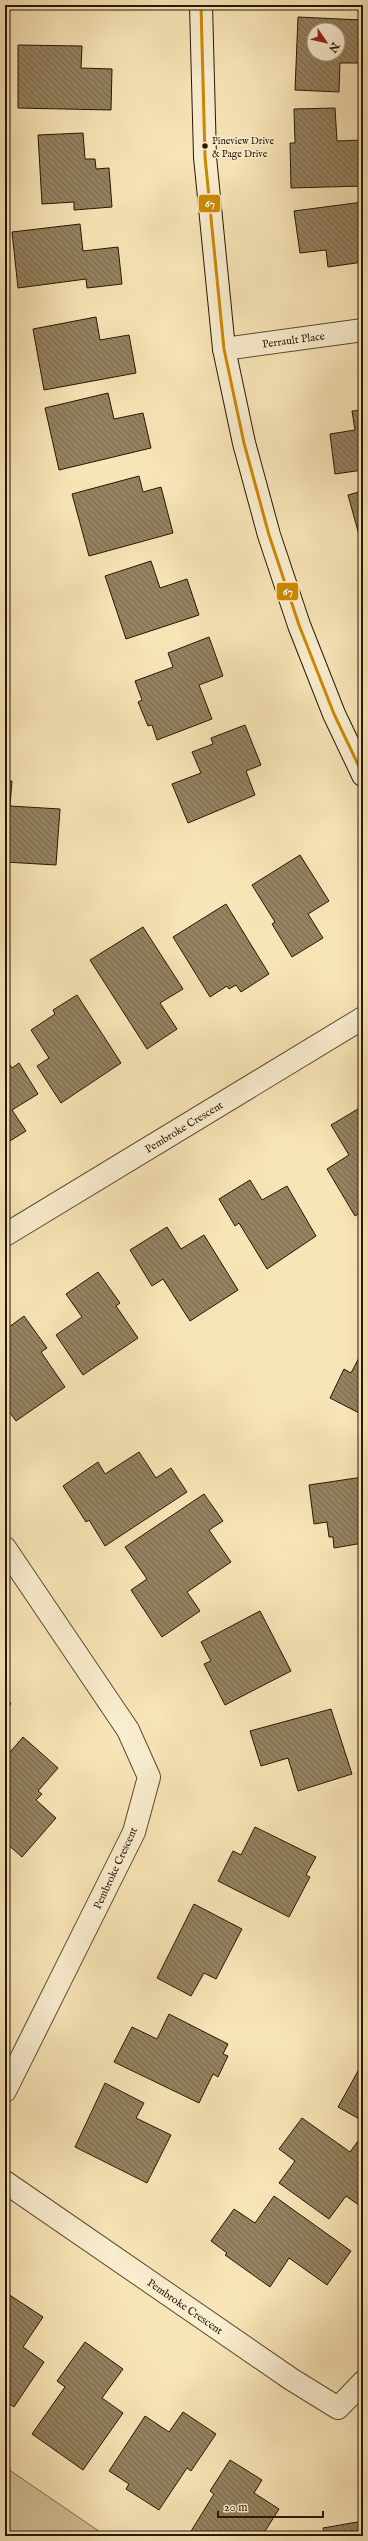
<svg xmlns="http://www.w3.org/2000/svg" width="368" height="2541" viewBox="0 0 368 2541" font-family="'IM FELL English',serif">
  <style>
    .green { fill: #d4c298; stroke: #7e6c4d }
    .building { fill: url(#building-back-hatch); stroke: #271702; fill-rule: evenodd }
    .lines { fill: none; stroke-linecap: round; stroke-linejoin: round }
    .street-casing { stroke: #5b4a2f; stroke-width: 24 }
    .secondary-casing { stroke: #271702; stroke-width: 24 }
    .street { stroke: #faeed0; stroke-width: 22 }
    .secondary { stroke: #faeed0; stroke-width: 22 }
    .bus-1-casing { stroke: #faeed0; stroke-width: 6 }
    .bus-1 { stroke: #cd8900; stroke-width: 3 }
    .bus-dot { fill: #271702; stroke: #faeed0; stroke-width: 1.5 }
    .labels { text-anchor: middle; stroke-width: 3; stroke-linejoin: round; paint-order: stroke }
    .bus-label { font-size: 10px; fill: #271702; stroke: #faeed0; text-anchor: start }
    .street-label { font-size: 11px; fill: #271702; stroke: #faeed0 }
    .line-badge { stroke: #faeed0; stroke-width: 1.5 }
    .badge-label { font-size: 11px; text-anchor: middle; font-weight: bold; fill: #fff }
  </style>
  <defs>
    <pattern id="building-back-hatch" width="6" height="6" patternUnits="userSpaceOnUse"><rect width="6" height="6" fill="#948260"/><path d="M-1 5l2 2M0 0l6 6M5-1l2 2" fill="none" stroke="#79694d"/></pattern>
  </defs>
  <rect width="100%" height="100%" fill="#f8e5b7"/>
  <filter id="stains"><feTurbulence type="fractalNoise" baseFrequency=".005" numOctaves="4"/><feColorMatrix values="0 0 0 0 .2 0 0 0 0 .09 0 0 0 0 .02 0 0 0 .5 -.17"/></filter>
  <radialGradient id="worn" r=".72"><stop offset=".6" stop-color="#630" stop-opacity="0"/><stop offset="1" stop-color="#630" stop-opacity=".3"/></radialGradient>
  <path class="green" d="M5,2467L106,2536H5Z"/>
  <path class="building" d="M298,17L361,20L359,63H340L339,92L295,90ZM314,30H338V54H314Z
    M18,45L82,46L81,68L112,69L111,110L18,108Z
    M335,108L337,141L362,140L363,186L291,188L290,143H295L294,109Z
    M83,133L85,159H95L96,169L109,168L112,207L74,210V202L42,204L38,135Z
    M363,202V262L328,267L326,250L300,253L294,211Z
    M80,224L83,251L118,247L122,284L87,288L86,279L18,288L12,232Z
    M96,317L100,340L129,335L136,373L44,390L33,329Z
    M108,393L114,419L143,413L151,448L59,470L45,408Z
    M363,410V470L335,474L330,434L355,430L352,411Z
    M139,476L143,492L161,487L173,533L89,556L72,494Z
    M363,491V542H361L348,495Z
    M151,561L160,588L187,579L199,615L126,639L105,576Z
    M209,637L223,676L199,685L212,719L157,740L152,725L148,726L138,702L142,700L135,681L173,667L168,653Z
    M245,725L261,765L246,771L255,795L188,823L172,784L201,773L192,752L213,744L211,738Z
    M5,781H12L10,806L60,809L56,865L5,862Z
    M300,855L329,901L308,914L323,938L292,957L272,924L275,922L252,885Z
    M226,904L269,974L241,992L236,985L229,989L227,986L210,997L173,937Z
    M143,927L183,989L160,1003L177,1029L147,1049L90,960Z
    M77,995L121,1063L61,1103L37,1066L49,1058L31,1030L55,1014L53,1010Z
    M5,1057L12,1068L19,1063L38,1094L12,1110L26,1131L5,1144Z
    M363,1106V1211L355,1216L327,1169L349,1155L331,1125Z
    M250,1180L262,1200L287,1186L316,1236L267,1269L239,1223L235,1226L219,1199Z
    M167,1227L181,1249L204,1235L238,1290L190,1321L163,1279L152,1286L130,1250Z
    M98,1272L120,1303L116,1306L138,1338L83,1375L56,1335L82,1317L66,1294Z
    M24,1316L47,1348L41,1352L65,1387L16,1421L5,1406V1365L8,1363L5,1358V1330Z
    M363,1350V1415L330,1398L344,1369L351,1373Z
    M139,1452L156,1478L171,1468L187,1492L105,1546L89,1520L86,1522L63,1486L98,1462L105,1474Z
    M363,1477V1543L334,1548L333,1537H329L327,1522L314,1524L309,1485Z
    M204,1494L223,1521L209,1530L231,1562L187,1592L200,1611L162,1637L131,1590L147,1579L125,1547Z
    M363,1607V1620L359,1616Z
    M260,1611L291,1671L225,1705L204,1664L211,1661L201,1642Z
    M5,1695L11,1704L5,1708Z
    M331,1709L352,1774L298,1791L288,1758L261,1766L250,1731Z
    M23,1737L58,1768L38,1791L42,1794L36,1800L56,1818L22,1857L5,1842V1758Z
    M255,1827L316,1857L306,1875L310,1877L289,1917L218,1881L233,1851L241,1855Z
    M194,1904L242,1929L216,1979L204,1973L191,1996L157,1978Z
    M169,2014L228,2044L223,2054L228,2056L218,2077L213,2074L199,2103L114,2062L132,2027L157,2039Z
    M363,2062V2121L338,2107Z
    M105,2083L144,2103L136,2118L171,2135L147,2183L75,2147Z
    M302,2118L350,2152L358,2141L363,2145V2208L346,2196L329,2219L279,2183L295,2161L279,2149Z
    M274,2196L351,2251L327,2285L289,2258L270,2287L225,2255L227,2253L211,2241L234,2209L255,2223Z
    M5,2292L43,2317L23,2347L44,2362L14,2407L5,2401Z
    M85,2342L123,2369L102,2398L123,2413L83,2470L32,2434L65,2387L57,2381Z
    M183,2412L216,2434L191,2471L187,2468L159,2510L126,2489L129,2484L109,2471L145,2416L169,2432Z
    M230,2460L262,2480L254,2493L279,2509L262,2536H188L214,2494L210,2491Z
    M363,2521V2536H324L323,2528Z"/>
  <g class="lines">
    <defs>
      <g id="street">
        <path id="s1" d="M224,349L363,330"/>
        <path id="s2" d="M5,1235L363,1018"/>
        <path d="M5,1548L128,1730L149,1777L134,1832L5,2091"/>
        <path id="s3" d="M5,2182L291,2379L338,2408L363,2382"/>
      </g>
      <path id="secondary" d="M201,5L205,157L224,349L244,443L269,535L299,625L334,714L363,775"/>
    </defs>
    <use href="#street" class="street-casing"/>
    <use href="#secondary" class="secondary-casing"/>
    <use href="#street" class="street"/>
    <use href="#secondary" class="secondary"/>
    <defs>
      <path id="bus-1" d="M201,5L205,157L224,349L244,443L269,535L299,625L334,714L363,775"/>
    </defs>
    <use href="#bus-1" class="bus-1-casing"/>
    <use href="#bus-1" class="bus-1"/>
  </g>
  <circle class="bus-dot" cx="205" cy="146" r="3.5"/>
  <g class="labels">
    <g class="bus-label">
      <text x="212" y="144">Pineview Drive<tspan x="212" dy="13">&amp; Page Drive</tspan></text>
    </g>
    <g class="street-label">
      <text dy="4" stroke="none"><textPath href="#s1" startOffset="70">Perrault Place</textPath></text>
      <text dy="4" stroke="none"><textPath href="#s2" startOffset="209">Pembroke Crescent</textPath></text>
      <text transform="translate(115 1868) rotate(-65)" y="4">Pembroke Crescent</text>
      <text dy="4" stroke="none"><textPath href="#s3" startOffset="219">Pembroke Crescent</textPath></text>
    </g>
  </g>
  <g class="line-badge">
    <rect x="198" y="194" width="23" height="19" rx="4" fill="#cd8900"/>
    <rect x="276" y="582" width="23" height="19" rx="4" fill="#cd8900"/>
  </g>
  <g class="badge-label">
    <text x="210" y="207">67</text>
    <text x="288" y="595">67</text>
  </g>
  <rect width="368" height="2541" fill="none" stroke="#f8e5b7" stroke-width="20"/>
  <rect x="6" y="6" width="356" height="2529" fill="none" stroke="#271702" stroke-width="2"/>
  <rect x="10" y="10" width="348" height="2521" fill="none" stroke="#271702"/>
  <g transform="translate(326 42) rotate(124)"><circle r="19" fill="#faeed0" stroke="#a6987e"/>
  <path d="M0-3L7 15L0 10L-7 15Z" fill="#8f2418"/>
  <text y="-6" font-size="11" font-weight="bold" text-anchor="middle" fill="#271702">N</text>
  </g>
  <path d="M218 2511v6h105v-6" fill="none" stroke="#271702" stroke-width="2"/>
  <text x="224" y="2511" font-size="12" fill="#271702" stroke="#faeed0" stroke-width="3" paint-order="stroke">20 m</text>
  <rect width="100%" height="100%" filter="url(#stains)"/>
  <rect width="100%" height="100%" fill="url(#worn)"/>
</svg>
